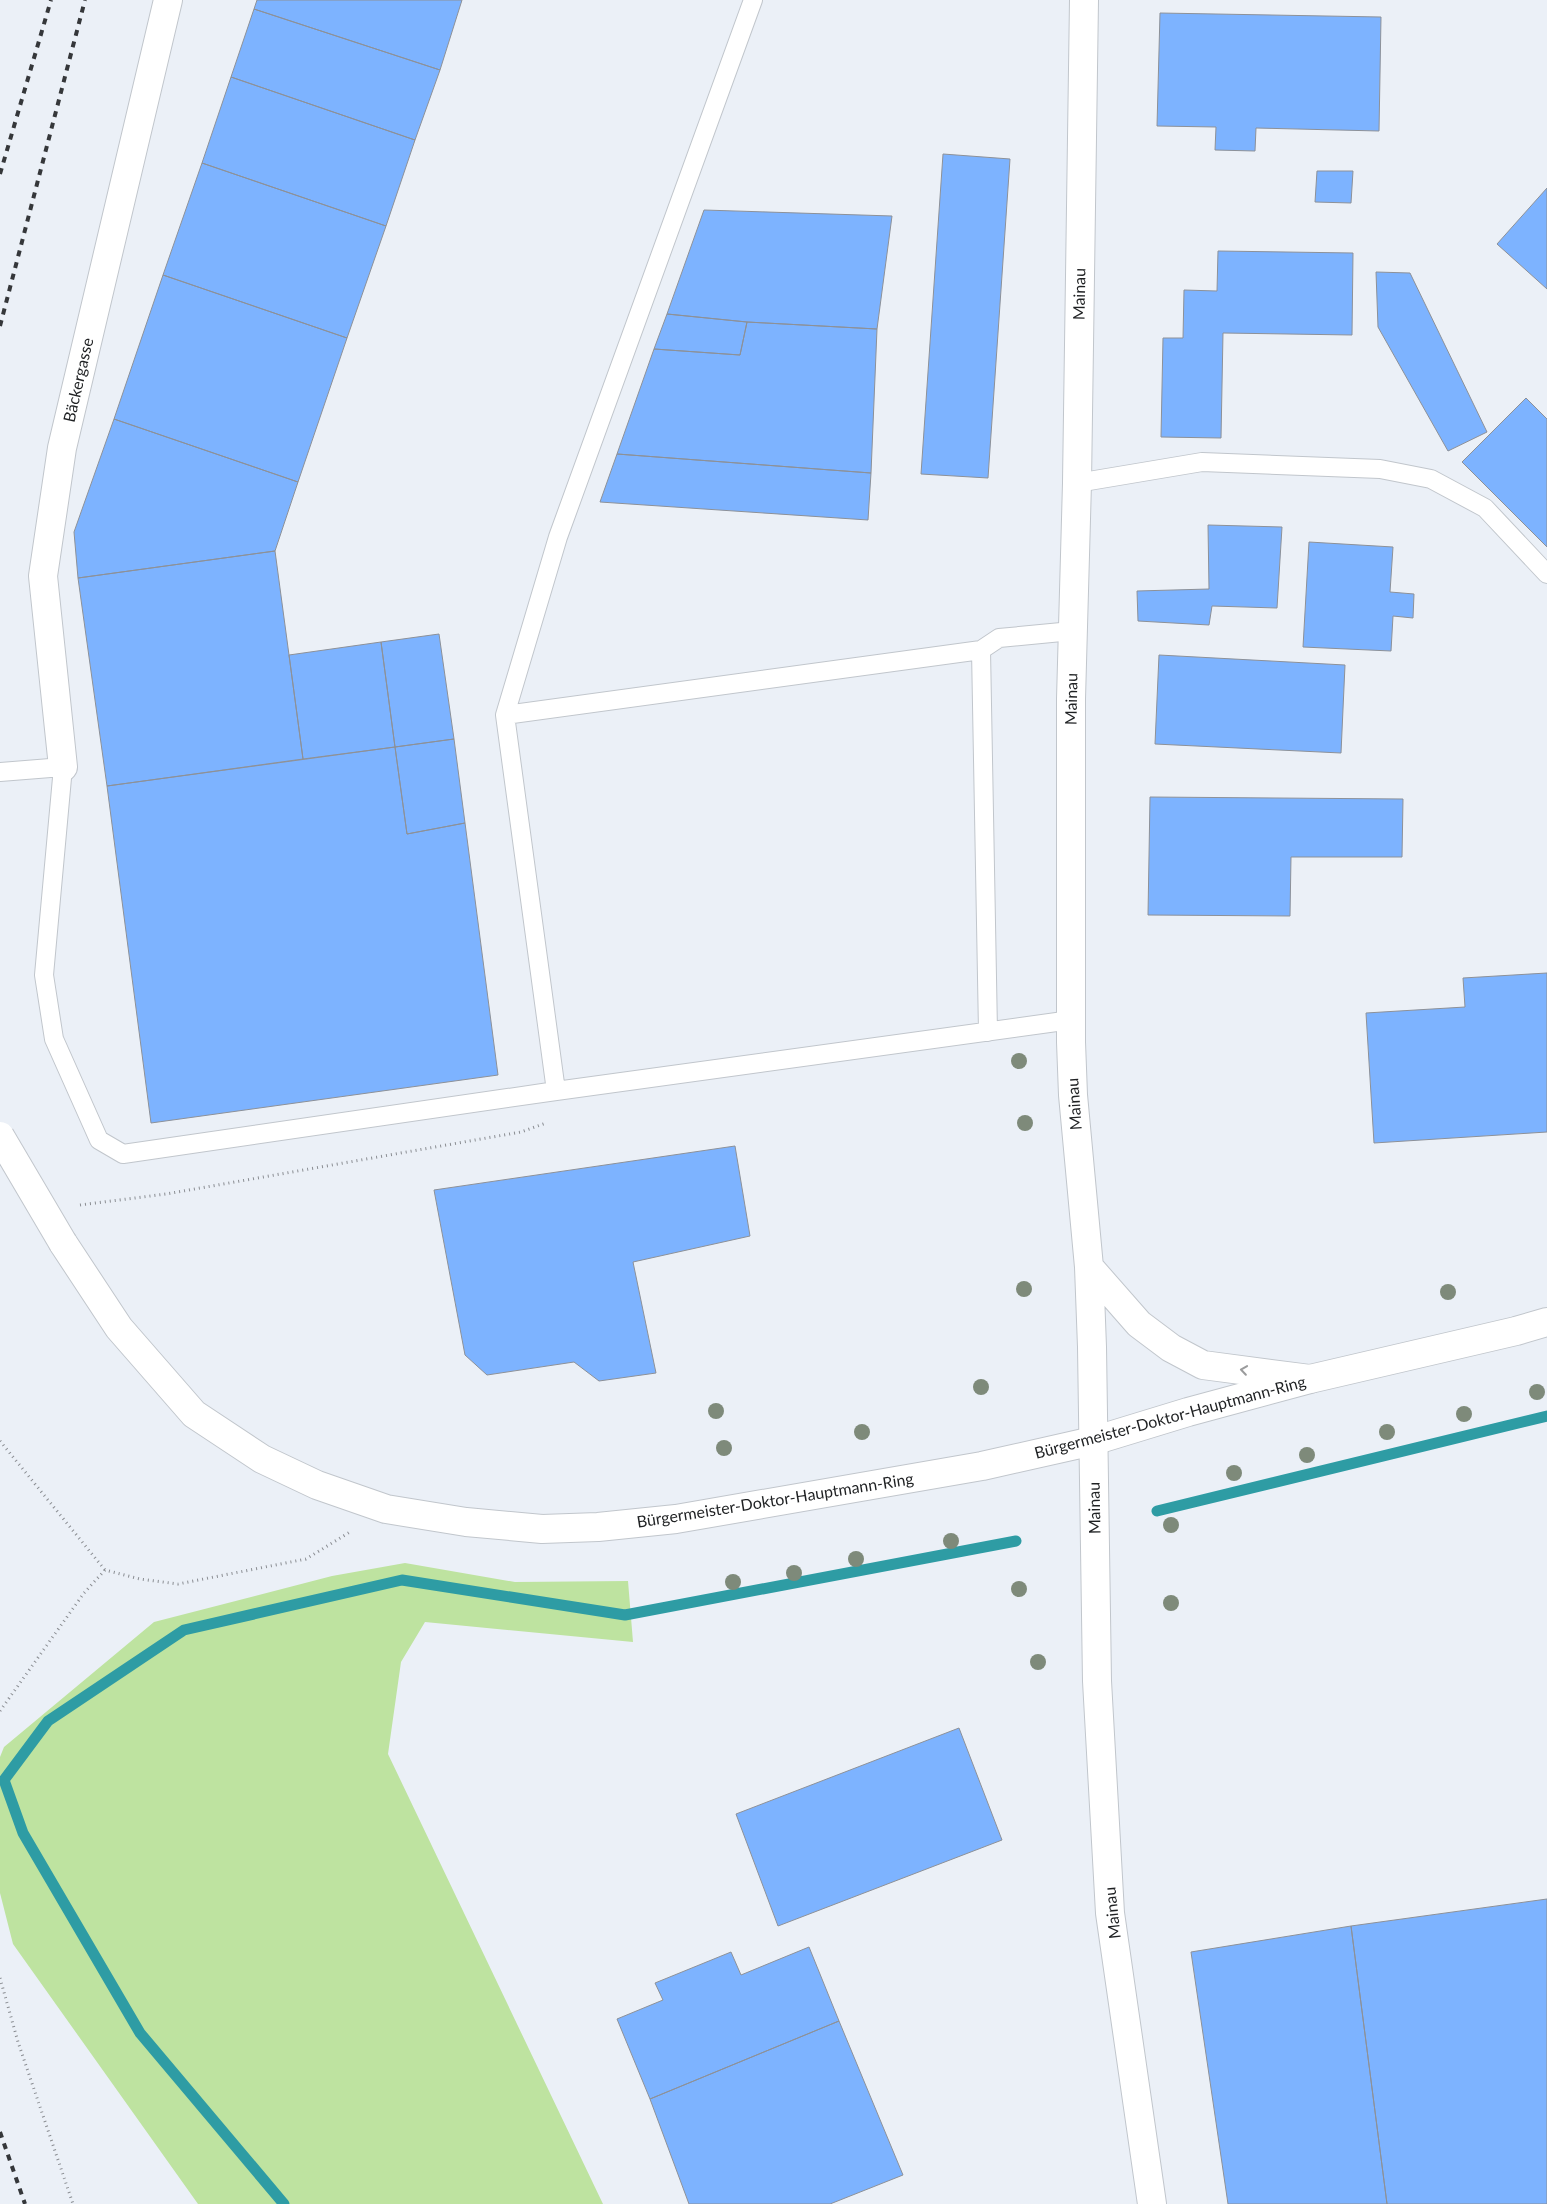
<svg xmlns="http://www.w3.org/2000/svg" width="1547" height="2204" viewBox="0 0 1547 2204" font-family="Lato,sans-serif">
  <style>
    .green { fill: #bee3a0 }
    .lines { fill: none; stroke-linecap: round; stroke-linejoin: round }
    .stream { stroke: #2e9ca4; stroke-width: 11 }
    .building { fill: #7db3ff; stroke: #8d9198 }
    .service-casing { stroke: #c1c6cc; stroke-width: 20 }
    .minor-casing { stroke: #c1c6cc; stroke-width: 30 }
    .tertiary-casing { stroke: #c1c6cc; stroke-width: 30 }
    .path { stroke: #8a8d92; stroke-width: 3; stroke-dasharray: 1 4; stroke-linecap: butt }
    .service { stroke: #fff; stroke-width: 18 }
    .minor { stroke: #fff; stroke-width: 28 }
    .tertiary { stroke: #fff; stroke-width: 28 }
    .rail { stroke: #35373a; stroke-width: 4; stroke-dasharray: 6 6; stroke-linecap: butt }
    .tertiary-bridge-casing { stroke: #c1c6cc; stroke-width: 30; stroke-linecap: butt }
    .tertiary-bridge { stroke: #fff; stroke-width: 28 }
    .tree { fill: #7e8a7a }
    .oneway { stroke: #9a9b9c }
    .labels { text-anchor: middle; stroke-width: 4.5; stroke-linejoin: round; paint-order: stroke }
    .street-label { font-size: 16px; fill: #1f2123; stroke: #fff }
  </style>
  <rect width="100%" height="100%" fill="#ebf0f7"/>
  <path class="green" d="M405,1563L515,1582L628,1581L633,1642L425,1622L401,1662L388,1754L603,2204H198L13,1944L0,1893V1757L4,1747L154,1622L332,1576Z"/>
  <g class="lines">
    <path class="stream" d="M1157,1511L1547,1416
      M284,2204L140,2033L23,1833L4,1780L48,1721L184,1630L402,1580L625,1615L1016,1541"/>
  </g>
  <path class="building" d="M257,0H462L440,70L254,9Z
    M254,9L440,70L415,140L231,77Z
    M1160,13L1381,17L1379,131L1256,128L1255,151L1215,150L1216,127L1157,126Z
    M231,77L415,140L386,226L202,163Z
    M943,154L1010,159L988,478L921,474Z
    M202,163L386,226L347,338L163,275Z
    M1317,171H1353L1351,203L1315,202Z
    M1547,188V289L1497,244Z
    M704,210L892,216L877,329L747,322L667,314Z
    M1218,251L1353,253L1352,335L1223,333L1221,438L1161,437L1163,338H1183L1184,290L1217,291Z
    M1376,272L1410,273L1487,432L1448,451L1378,327Z
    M163,275L347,338L298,482L114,419Z
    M667,314L747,322L740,355L654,349Z
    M747,322L877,329L871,473L617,454L654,349L740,355Z
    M1526,398L1547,419V547L1462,462Z
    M114,419L298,482L275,551L78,578L74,532Z
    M617,454L871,473L868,520L600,502Z
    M1208,525L1282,527L1277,608L1212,606L1209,625L1138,621L1137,591L1209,589Z
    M1309,542L1393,547L1390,592L1414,594L1413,618L1393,616L1391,651L1303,647Z
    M275,551L303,759L107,786L78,578Z
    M439,634L454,739L395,747L381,642Z
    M381,642L395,747L303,759L289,655Z
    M1159,655L1345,665L1341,753L1155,744Z
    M454,739L465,823L407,834L395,747Z
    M395,747L407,834L465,823L498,1075L151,1123L107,786Z
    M1150,797L1403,799L1402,857H1291L1290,916L1148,915Z
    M1547,973V1132L1374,1143L1366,1013L1465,1007L1463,978Z
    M735,1146L750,1236L633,1262L656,1373L599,1381L574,1362L487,1375L465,1355L434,1190Z
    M959,1728L1002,1840L778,1926L736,1814Z
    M1547,1899V2204H1387L1351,1926Z
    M1351,1926L1387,2204H1228L1191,1952Z
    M809,1947L839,2021L650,2099L617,2019L663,2000L655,1983L731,1952L741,1975Z
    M839,2021L903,2175L830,2204H689L650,2099Z"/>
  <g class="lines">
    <defs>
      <path id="service" d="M1077,483L1202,462L1380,469L1431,479L1485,508L1547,574
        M981,650L988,1032
        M505,715L558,537L753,0
        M0,772L63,767L44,975L54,1039L99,1140L123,1154L556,1091L1071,1020
        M556,1091L505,715L981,650L999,638L1072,631"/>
      <path id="minor" d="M1084,0L1077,483L1071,699V1042L1073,1095L1089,1267L1092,1347L1097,1681L1110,1913L1152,2204
        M63,767L43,576L62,448L168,0
        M1089,1267L1139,1324L1171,1348L1203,1365L1310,1379"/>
      <path id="tertiary" d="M63,1243L119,1328L194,1414L262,1459L317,1485L386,1509L466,1522L542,1529L598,1527L676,1519L982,1466L1093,1441L1188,1412L1310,1379L1516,1331L1547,1322"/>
    </defs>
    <use href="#service" class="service-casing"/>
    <use href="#minor" class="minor-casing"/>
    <use href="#tertiary" class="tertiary-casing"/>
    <path class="path" d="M80,1205L166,1194L521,1132L546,1123
      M0,1441L105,1570
      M0,1711L84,1593L105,1570L140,1579L178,1584L306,1559L350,1532
      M0,1978L18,2042L73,2204"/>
    <use href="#service" class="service"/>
    <use href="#minor" class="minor"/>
    <use href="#tertiary" class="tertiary"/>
    <path class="rail" d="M0,174L51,0
      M0,326L85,0
      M0,2132L25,2204"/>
    <defs>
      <path id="tertiary-bridge" d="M0,1136L63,1243"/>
    </defs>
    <use href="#tertiary-bridge" class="tertiary-bridge-casing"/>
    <use href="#tertiary-bridge" class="tertiary-bridge"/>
  </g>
  <g class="tree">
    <circle cx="1019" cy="1061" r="8"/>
    <circle cx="1025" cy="1123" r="8"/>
    <circle cx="1024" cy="1289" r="8"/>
    <circle cx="1448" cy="1292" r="8"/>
    <circle cx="981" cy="1387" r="8"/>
    <circle cx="1537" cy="1392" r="8"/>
    <circle cx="716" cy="1411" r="8"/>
    <circle cx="1464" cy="1414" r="8"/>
    <circle cx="862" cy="1432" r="8"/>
    <circle cx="1387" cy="1432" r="8"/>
    <circle cx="724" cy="1448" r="8"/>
    <circle cx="1307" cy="1455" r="8"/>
    <circle cx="1234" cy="1473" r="8"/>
    <circle cx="1171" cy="1525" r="8"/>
    <circle cx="951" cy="1541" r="8"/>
    <circle cx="856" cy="1559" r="8"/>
    <circle cx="794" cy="1573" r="8"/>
    <circle cx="733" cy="1582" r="8"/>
    <circle cx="1019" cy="1589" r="8"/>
    <circle cx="1171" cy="1603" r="8"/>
    <circle cx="1038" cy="1662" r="8"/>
  </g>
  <defs><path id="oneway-chevron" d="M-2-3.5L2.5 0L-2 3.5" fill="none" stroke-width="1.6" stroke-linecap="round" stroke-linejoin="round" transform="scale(1.25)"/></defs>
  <use class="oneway" href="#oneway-chevron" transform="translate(1244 1370) rotate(-172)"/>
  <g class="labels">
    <g class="street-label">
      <text transform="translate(1079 294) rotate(-89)" y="6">Mainau</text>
      <text transform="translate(78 380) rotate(-77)" y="6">Bäckergasse</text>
      <text transform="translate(1071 699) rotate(-89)" y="6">Mainau</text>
      <text transform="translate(1074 1104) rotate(-94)" y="6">Mainau</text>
      <text transform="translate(1170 1417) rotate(-15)" y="6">Bürgermeister-Doktor-Hauptmann-Ring</text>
      <text transform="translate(775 1500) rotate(-9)" y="6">Bürgermeister-Doktor-Hauptmann-Ring</text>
      <text transform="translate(1094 1508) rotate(-91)" y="6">Mainau</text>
      <text transform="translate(1112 1913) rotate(-96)" y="6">Mainau</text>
    </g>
  </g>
</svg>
